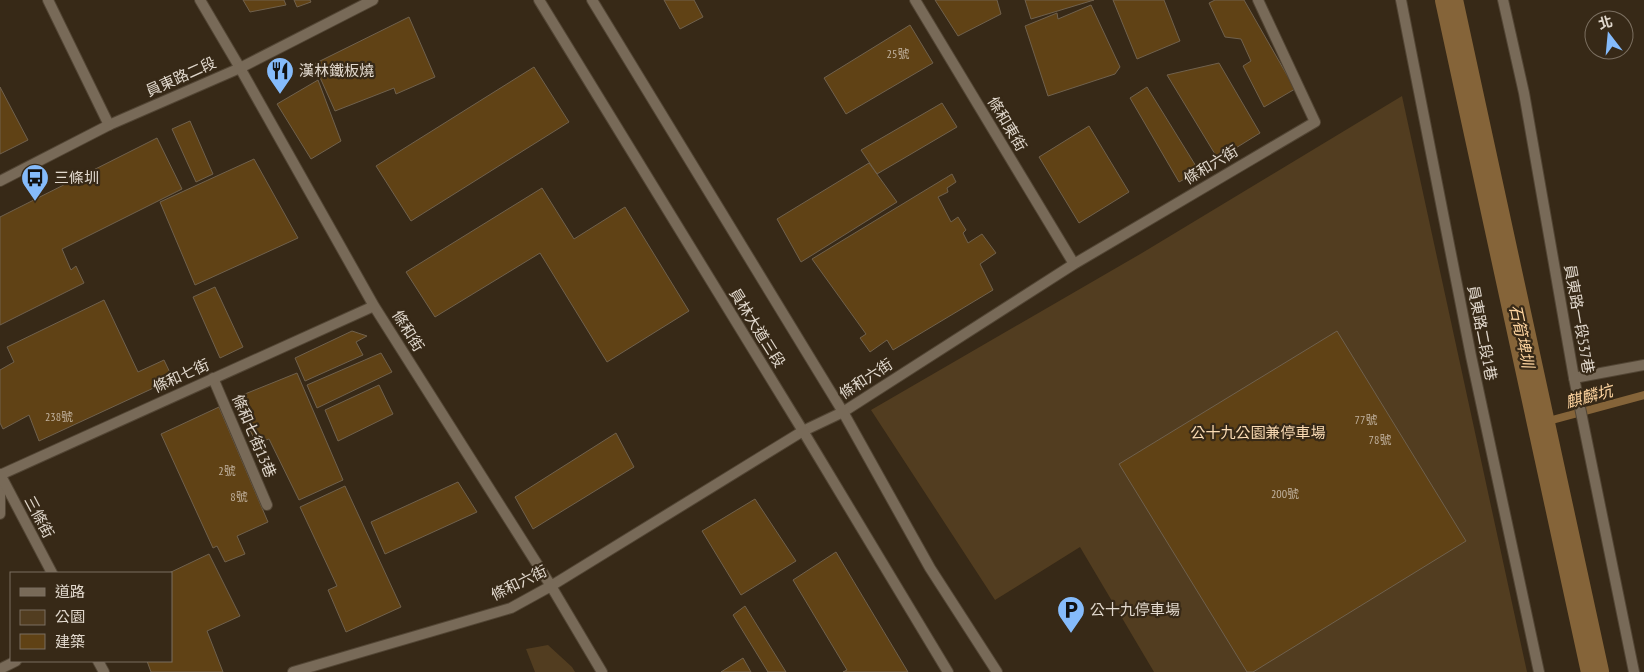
<svg xmlns="http://www.w3.org/2000/svg" width="1644" height="672" viewBox="0 0 1644 672" font-family="'PT Sans Narrow','Noto Sans TC',sans-serif">
  <style>
    .green { fill: #523d20 }
    .lines { fill: none; stroke-linecap: round; stroke-linejoin: round }
    .stream { stroke: #856439; stroke-width: 8 }
    .canal { stroke: #856439; stroke-width: 28 }
    .building { fill: #604215; stroke: #70614d }
    .service-casing { stroke: #524534; stroke-width: 12 }
    .minor-casing { stroke: #524534; stroke-width: 12 }
    .tertiary-casing { stroke: #524534; stroke-width: 12 }
    .service { stroke: #786a58; stroke-width: 10 }
    .minor { stroke: #786a58; stroke-width: 10 }
    .tertiary { stroke: #786a58; stroke-width: 10 }
    .labels { text-anchor: middle; stroke-width: 4.5; stroke-linejoin: round; paint-order: stroke }
    .number-label { font-size: 12px; fill: #c1b29f }
    .poi-label { font-size: 15px; fill: #e1d8cd; stroke: #372917; text-anchor: start }
    .street-label { font-size: 15px; fill: #e1d8cd; stroke: #372917 }
    .park-label { font-size: 15px; fill: #fadbb4; stroke: #372917 }
    .water-label { font-size: 16px; font-style: italic; fill: #ffd5a0; stroke: #372917 }
  </style>
  <rect width="100%" height="100%" fill="#372917"/>
  <path class="green" d="M1402,96L1527,672H1154L1080,547L995,600L871,410L1142,253Z
    M548,645L572,667L575,672H535L526,649Z"/>
  <g class="lines">
    <path class="stream" d="M1541,423L1644,395"/>
    <path class="canal" d="M1449,0L1595,672"/>
  </g>
  <path class="building" d="M243,0H284L286,5L250,12Z
    M294,0H310L311,2L297,7Z
    M664,0H694L703,17L680,29Z
    M935,0H997L1001,14L958,36Z
    M1025,0H1094L1031,19Z
    M1113,0H1164L1180,41L1137,59Z
    M1215,0H1244L1295,89L1264,107L1243,66L1251,61L1241,39L1225,37L1209,3Z
    M1091,5L1120,67L1115,74L1048,96L1025,26L1057,13L1058,19Z
    M409,17L435,77L396,94L394,88L335,111L314,64Z
    M910,25L933,63L846,114L824,78Z
    M1219,63L1260,133L1218,159L1167,75Z
    M534,67L569,122L411,221L376,166Z
    M318,80L341,141L311,159L277,104Z
    M0,87L28,140L0,154Z
    M1147,87L1199,171L1179,182L1130,98Z
    M942,103L957,127L877,174L861,150Z
    M190,121L213,174L196,182L172,129Z
    M1089,126L1129,192L1079,223L1039,157Z
    M157,138L182,189L62,249L71,270L76,266L84,283L0,325V217Z
    M254,159L298,238L195,285L160,202Z
    M869,163L897,202L801,262L777,219Z
    M952,174L956,182L947,188L948,192L938,197L951,222L958,217L966,230L963,233L968,243L982,234L996,253L980,264L993,290L893,350L887,340L870,352L860,338L866,334L812,259Z
    M542,188L574,239L625,207L689,311L607,362L540,253L435,317L406,272Z
    M215,287L243,347L220,358L193,297Z
    M104,300L138,372L164,360L173,379L39,441L29,415L3,429L0,423V370L14,362L7,347Z
    M352,331L367,336L356,342L363,355L305,381L295,358Z
    M1337,331L1466,541L1253,672H1247L1119,464Z
    M381,353L392,372L317,408L307,385Z
    M297,373L343,480L299,500L269,439L256,443L235,398Z
    M379,385L393,414L338,441L325,410Z
    M219,407L268,522L237,536L245,554L225,562L217,546L213,548L161,434Z
    M616,433L634,467L533,529L515,497Z
    M458,482L477,512L385,554L371,522Z
    M345,486L401,607L346,632L328,590L337,586L300,507Z
    M755,499L796,561L741,595L702,531Z
    M836,552L908,672H843L847,670L793,580Z
    M209,554L240,616L207,631L223,672H151L147,661H171V573H169Z
    M745,606L786,672H768L733,615Z
    M743,658L751,672H721Z"/>
  <g class="lines">
    <defs>
      <path id="service" d="M48,0L109,125
        M213,378L267,505
        M1574,378L1644,365
        M0,514V475
        M0,669L16,661"/>
      <path id="minor" d="M200,0L240,68L374,306L551,586L602,672
        M915,0L1074,264
        M1401,0L1471,356L1539,672
        M1503,0L1524,93L1574,378L1634,672
        M0,474L52,573
        M0,475L374,306
        M98,661L104,672
        M293,672L511,608L551,586L803,431L843,412L1074,264L1315,122L1258,0"/>
      <path id="tertiary" d="M539,0L803,431L948,672
        M592,0L843,412L930,568L997,672
        M0,181L109,125L240,68L373,0"/>
    </defs>
    <use href="#service" class="service-casing"/>
    <use href="#minor" class="minor-casing"/>
    <use href="#tertiary" class="tertiary-casing"/>
    <use href="#service" class="service"/>
    <use href="#minor" class="minor"/>
    <use href="#tertiary" class="tertiary"/>
  </g>
  <defs>
    <symbol id="restaurant-pin" viewBox="-11 -11 22 30"><path d="M0 17L-7.5 6A9.5 9.5 0 1 1 7.5 6Z" fill="#85bbfb" stroke="#372917"/><path d="M-5-6h1v4h1v-4h1v4h1v-4h1v5L-1.5 .5V6h-2V.5L-5-1ZM5-6V6H3V1.5H1.5Q1.5-4 5-6Z" fill="#111"/></symbol>
    <symbol id="bus-pin" viewBox="-11 -11 22 30"><path d="M0 17L-7.5 6A9.5 9.5 0 1 1 7.5 6Z" fill="#85bbfb" stroke="#372917"/><path d="M-5-6H5V4H4V6H2V4H-2V6H-4V4H-5ZM-3.5-4V0h7V-4ZM-3.5 1.2v1.5H-2V1.2ZM2 1.2v1.5H3.5V1.2Z" fill="#111"/></symbol>
    <symbol id="parking-pin" viewBox="-11 -11 22 30"><path d="M0 17L-7.5 6A9.5 9.5 0 1 1 7.5 6Z" fill="#85bbfb" stroke="#372917"/><path d="M-3.5-5.5H1a3.5 3.5 0 0 1 0 7H-1V5.5H-3.5ZM-1-3.4V-.6H.8a1.4 1.4 0 0 0 0-2.8Z" fill="#111"/></symbol>
  </defs>
  <g fill-rule="evenodd">
    <use href="#restaurant-pin" x="264" y="55" width="32" height="43"/>
    <use href="#bus-pin" x="19" y="162" width="32" height="43"/>
    <use href="#parking-pin" x="1055" y="594" width="32" height="43"/>
  </g>
  <g class="labels">
    <g class="number-label">
      <text x="898" y="58">25號</text>
      <text x="59" y="421">238號</text>
      <text x="1366" y="424">77號</text>
      <text x="1380" y="444">78號</text>
      <text x="227" y="475">2號</text>
      <text x="1285" y="498">200號</text>
      <text x="239" y="501">8號</text>
    </g>
    <g class="poi-label">
      <text x="299" y="76">漢林鐵板燒</text>
      <text x="54" y="183">三條圳</text>
      <text x="1090" y="615">公十九停車場</text>
    </g>
    <g class="street-label">
      <text transform="translate(181 77) rotate(-24)" y="5">員東路二段</text>
      <text transform="translate(1007 124) rotate(59)" y="5">條和東街</text>
      <text transform="translate(1211 165) rotate(-31)" y="5">條和六街</text>
      <text transform="translate(1579 319) rotate(80)" y="5">員東路一段537巷</text>
      <text transform="translate(757 328) rotate(58)" y="5">員林大道三段</text>
      <text transform="translate(408 331) rotate(58)" y="5">條和街</text>
      <text transform="translate(1482 333) rotate(79)" y="5">員東路二段1巷</text>
      <text transform="translate(181 376) rotate(-24)" y="5">條和七街</text>
      <text transform="translate(866 379) rotate(-33)" y="5">條和六街</text>
      <text transform="translate(254 436) rotate(67)" y="5">條和七街13巷</text>
      <text transform="translate(39 517) rotate(62)" y="5">三條街</text>
      <text transform="translate(519 583) rotate(-26)" y="5">條和六街</text>
    </g>
    <g class="park-label">
      <text x="1258" y="438">公十九公園兼停車場</text>
    </g>
    <g class="water-label">
      <text transform="translate(1522 336) rotate(78)" y="6">石筍埤圳</text>
      <text transform="translate(1589 396) rotate(-15)" y="6">麒麟坑</text>
    </g>
  </g>
  <rect x="10" y="572" width="162" height="90" fill="#372917" stroke="#7b6f60"/>
  <rect x="20" y="588" width="25" height="8" fill="#786a58" stroke="#7b6f60"/>
  <text x="55" y="597" font-size="15" fill="#e1d8cd">道路</text>
  <rect x="20" y="610" width="25" height="15" fill="#523d20" stroke="#7b6f60"/>
  <text x="55" y="622" font-size="15" fill="#e1d8cd">公園</text>
  <rect x="20" y="634" width="25" height="15" fill="#604215" stroke="#7b6f60"/>
  <text x="55" y="647" font-size="15" fill="#e1d8cd">建築</text>
  <g transform="translate(1609 35) rotate(344)"><circle r="24" fill="#372917" stroke="#7b6f60"/>
  <path d="M0-4L9 19L0 12L-9 19Z" fill="#85bbfb"/>
  <text y="-8" font-size="14" font-weight="bold" text-anchor="middle" fill="#e1d8cd">北</text>
  </g>
</svg>
